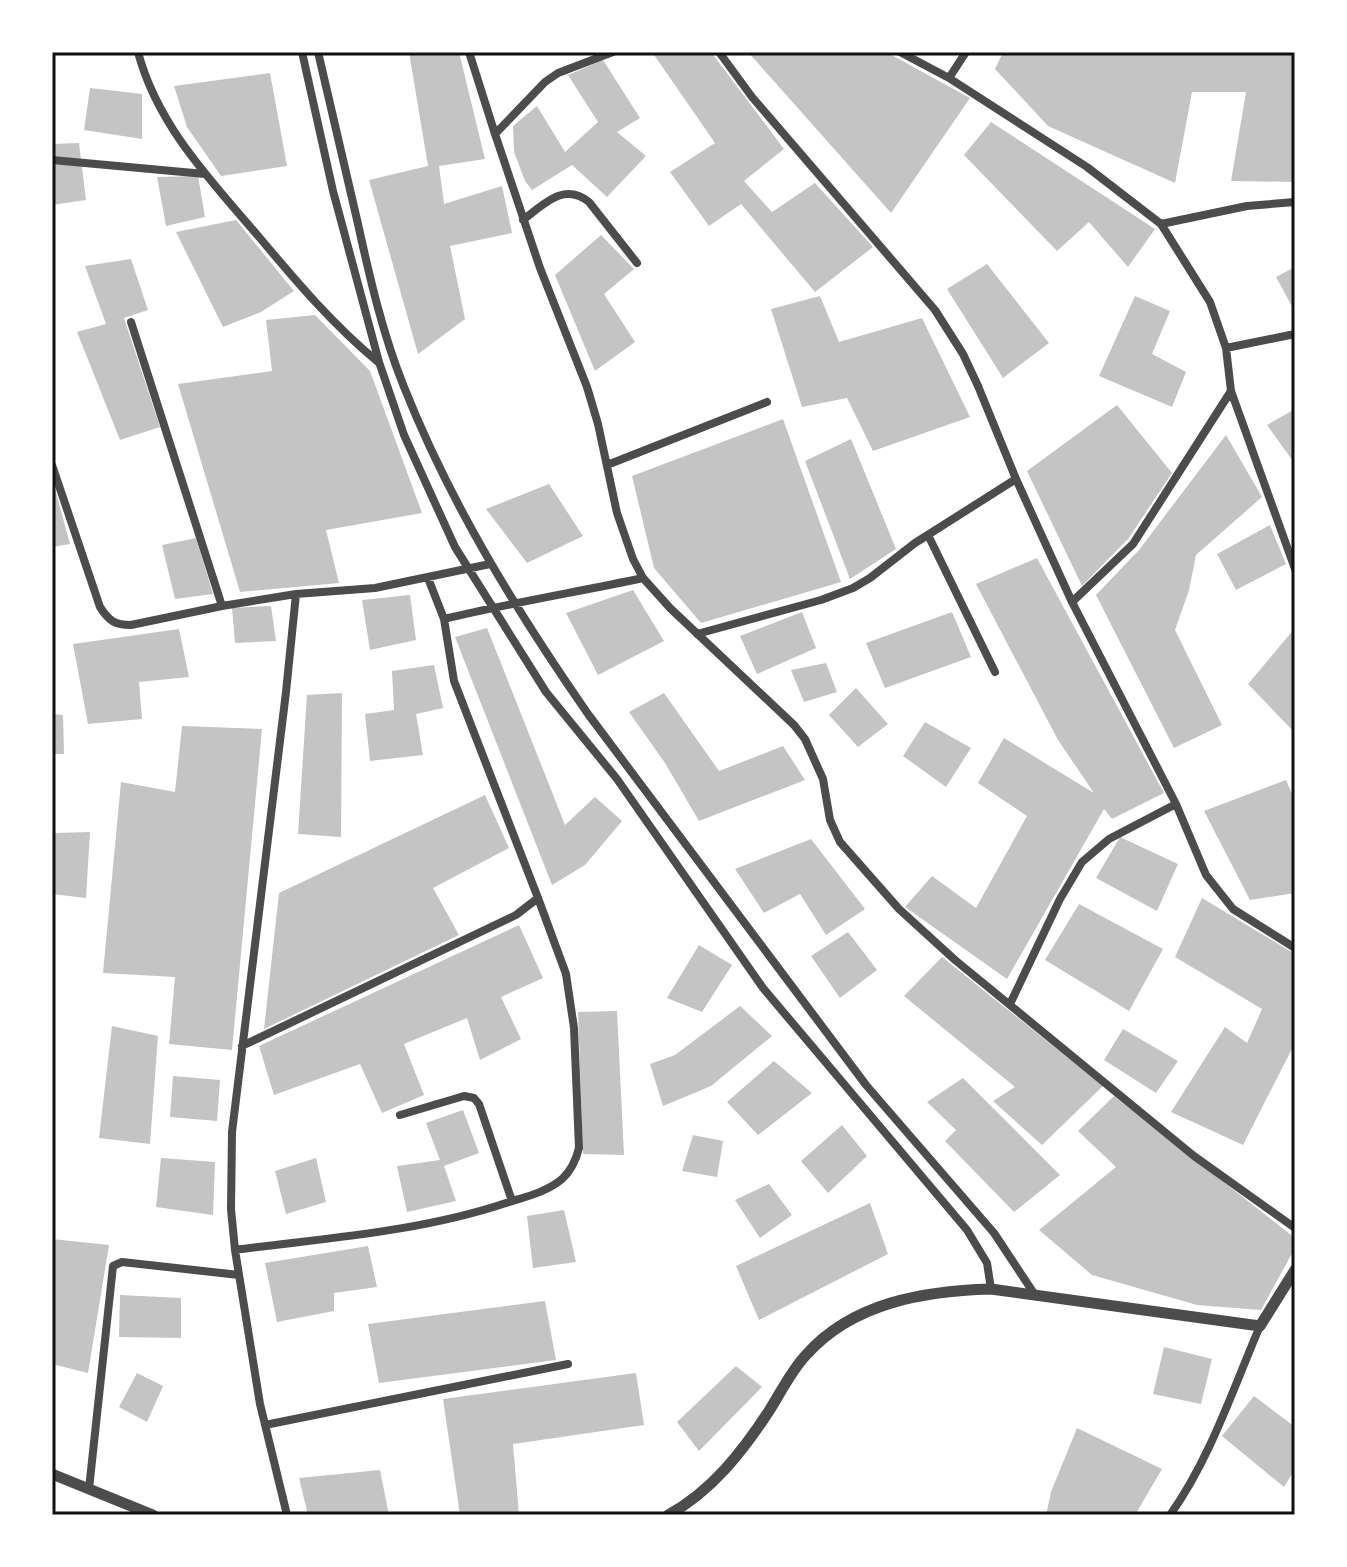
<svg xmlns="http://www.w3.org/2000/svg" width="1347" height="1567" viewBox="0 0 1347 1567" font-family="Lato,sans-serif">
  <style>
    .building { fill: #c4c4c4 }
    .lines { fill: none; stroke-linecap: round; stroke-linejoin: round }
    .minor { stroke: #4c4c4c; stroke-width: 8 }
    .tertiary { stroke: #4c4c4c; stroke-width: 11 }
    .neatline { fill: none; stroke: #111; stroke-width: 3 }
  </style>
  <rect width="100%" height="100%" fill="#fff"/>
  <path class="building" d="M409,52H459L485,159L439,166L444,204L502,186L512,233L450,246L465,319L418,354L369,180L428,166Z
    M652,52H711L784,149L744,181L772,212L815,183L873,247L815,292L741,204L709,226L670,172L715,143Z
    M748,52H886L970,98L891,213Z
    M1003,52H1295V182L1231,181L1246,92H1192L1175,183L1048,126L995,69Z
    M603,60L640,118L617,132L646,156L607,197L572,165L532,190L525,181L514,152L513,126L537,106L565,152L598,122L568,75Z
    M270,73L287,166L221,176L187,127L174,86Z
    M90,88L142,94V139L84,130Z
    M991,122L1155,229L1128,267L1089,222L1057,251L964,155Z
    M79,143L86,200L52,205V144Z
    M198,176L205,217L166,226L157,177Z
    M236,220L294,291L261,312L223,327L176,232Z
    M601,235L634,269L604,294L635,342L595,371L555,275Z
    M131,259L148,310L124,318L160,427L120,440L77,332L106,324L85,266Z
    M987,264L1049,343L1003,378L947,289Z
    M1295,267V312L1276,277Z
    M820,296L839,342L922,318L970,417L873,451L847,398L802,407L771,309Z
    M1135,296L1170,311L1152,354L1186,372L1172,407L1099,376Z
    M315,315L370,371L422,513L326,530L339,583L240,592L178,384L272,371L266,320Z
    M1117,405L1172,473L1128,539L1082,586L1027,471Z
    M1295,409V464L1267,425Z
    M783,419L841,582L701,623L654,568L632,476Z
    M1226,435L1262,497L1196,555L1189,590L1175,630L1222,725L1174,748L1096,595L1139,550Z
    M851,439L896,549L850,579L805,461Z
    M549,484L583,536L527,563L486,509Z
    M52,489H55L70,544L52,547Z
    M1270,525L1286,564L1236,590L1217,554Z
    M196,538L213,594L175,599L162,545Z
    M1037,558L1164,793L1112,819L1104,809L1007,979L905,907L932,876L976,908L1027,816L978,783L1004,738L1094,793L1058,740L976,584Z
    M633,590L664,641L598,675L566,613Z
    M410,595L416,640L370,650L362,600Z
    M271,606L276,641L235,643L232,608Z
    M802,612L816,648L757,674L740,636Z
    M952,612L971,657L885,688L866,643Z
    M487,628L565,825L595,797L622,821L585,865L552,885L455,637Z
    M1295,628V733L1248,684Z
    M179,629L189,677L139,682L142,719L88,724L73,644Z
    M826,663L837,692L804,702L791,670Z
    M434,665L443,708L416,714L423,755L370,761L365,714L394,710L392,671Z
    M856,688L888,724L858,747L829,715Z
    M342,693L341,837L298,834L307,695Z
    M664,693L719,771L783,746L805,780L699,821L665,763L629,712Z
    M52,714L63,715L64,754H52Z
    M925,722L971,748L946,787L903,756Z
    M182,726L262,729L232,1050L169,1044L175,977L103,973L121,782L175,792Z
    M1286,780L1295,801V893L1250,900L1204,811Z
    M485,795L509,848L433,888L459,935L264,1029L279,893Z
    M90,832L86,898L52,894L54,833Z
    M1120,837L1178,864L1157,911L1096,878Z
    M811,839L865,909L826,935L800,894L764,913L735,869Z
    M1202,898L1295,954V1043L1243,1145L1171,1112L1225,1027L1247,1043L1262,1009L1175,957Z
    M1079,904L1163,949L1129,1011L1045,960Z
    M519,925L543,978L501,997L521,1039L480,1060L467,1018L404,1044L424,1095L382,1113L360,1064L274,1095L259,1046Z
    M848,932L877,970L840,998L811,956Z
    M699,945L732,965L702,1012L667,998Z
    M942,957L1103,1086L1042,1145L993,1101L1015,1087L904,996Z
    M740,1006L772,1036L711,1086L663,1106L650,1064L675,1055Z
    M617,1011L624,1155L583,1154L578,1012Z
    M112,1026L158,1036L150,1144L99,1138Z
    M1123,1029L1178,1061L1156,1093L1104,1060Z
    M774,1061L812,1093L758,1135L727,1102Z
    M173,1076L220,1080L217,1121L170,1117Z
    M963,1078L1060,1175L1014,1212L945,1141L956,1130L927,1102Z
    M1114,1096L1295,1238V1248L1261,1310L1197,1305L1092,1275L1039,1230L1116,1167L1078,1131Z
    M463,1110L479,1153L444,1166L456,1201L407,1212L397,1166L440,1160L426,1123Z
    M842,1125L867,1156L828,1193L801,1161Z
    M693,1135L723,1141L717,1177L682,1171Z
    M161,1158L215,1162L213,1215L156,1207Z
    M316,1158L326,1202L286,1214L275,1171Z
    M769,1184L792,1215L760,1238L735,1200Z
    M870,1203L888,1254L759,1320L736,1266Z
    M564,1210L576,1262L533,1268L527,1216Z
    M52,1239L109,1245L88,1373L52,1364Z
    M368,1246L377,1287L334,1293V1311L277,1322L265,1263Z
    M120,1295L181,1298V1338L119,1337Z
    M545,1301L556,1360L379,1383L368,1324Z
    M1164,1347L1212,1359L1201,1404L1153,1394Z
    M736,1366L762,1387L699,1451L677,1422Z
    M137,1373L163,1386L147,1422L119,1407Z
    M636,1373L644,1425L513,1444L519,1515H460L443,1399Z
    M1254,1396L1295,1427V1469L1284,1487L1222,1436Z
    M1077,1428L1162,1469L1135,1515H1046L1051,1492Z
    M380,1470L389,1515H308L299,1478Z"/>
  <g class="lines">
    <path class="minor" d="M138,52C157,125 211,181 259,237C296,281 333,325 378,362
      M302,52L333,191L379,362L404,435L455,547L546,692L617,779L763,988L967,1230L987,1263L991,1289
      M318,52C331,109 344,166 358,224C370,279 383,335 404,387C451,505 516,610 588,714L866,1085L994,1233L1035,1295
      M469,52L495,134
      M613,52L558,73L545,82L495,134L540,268L587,387L598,424L617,513L633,559L643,578L670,608L794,725L805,739L823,779L830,820L840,842L899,909L955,960L1194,1156L1295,1228
      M719,52L752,97L935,310L963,354L978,386L1016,479L1072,602L1176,804L1206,875L1233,909L1295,948
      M900,52L949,78L1087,167L1161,224L1210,302L1226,348L1231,391L1295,569
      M949,78L966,52
      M52,160L205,174
      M523,220C544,204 564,182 589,202L637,263
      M1161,224L1247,206L1295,202
      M131,322L222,606
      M1226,348L1295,334
      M52,465L100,607C109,621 115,625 131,625L222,606L296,594L375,588L490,564
      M607,465L767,402
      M928,535L995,672
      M1072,602L1133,544L1231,391
      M444,619C510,603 577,592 643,578
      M697,634L821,600L853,588L870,578L915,543L1016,479
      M1010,1004L1060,899L1082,862L1109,839L1176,804
      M242,1046L516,915L538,898L454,681L444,619L428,578
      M400,1115L464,1096L474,1098L479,1104L512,1201
      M235,1250C326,1238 419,1232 506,1203C525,1197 547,1192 562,1179C572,1170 576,1160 579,1148L574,1028L566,974L538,898
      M265,1425L568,1364
      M89,1489L113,1266L122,1262L239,1275
      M287,1515L260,1404L235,1250L231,1209L232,1132L286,692L296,594
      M1170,1515C1210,1459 1233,1389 1260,1326"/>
    <path class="tertiary" d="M52,1474L153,1515
      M668,1515C711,1492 743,1451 769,1411C781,1392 791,1371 806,1355C853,1302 925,1291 991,1289L1260,1326L1295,1270"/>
  </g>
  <rect width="1347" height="1567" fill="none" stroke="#ffffff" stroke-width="108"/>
  <rect x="54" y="54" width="1239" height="1459" class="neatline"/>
</svg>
